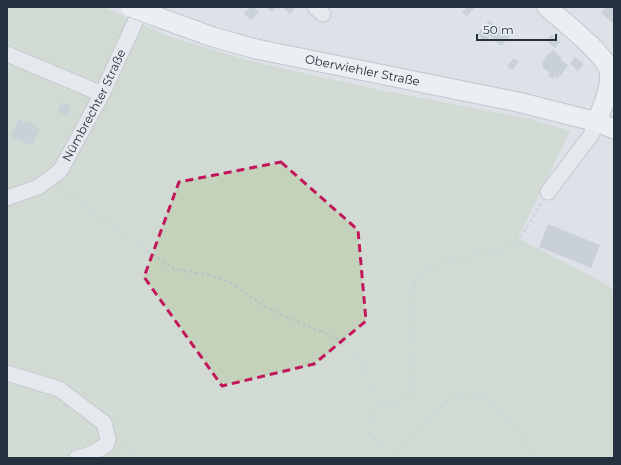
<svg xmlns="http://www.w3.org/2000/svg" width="621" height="465" viewBox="0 0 621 465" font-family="Montserrat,sans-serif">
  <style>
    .green { fill: #c4d2bc }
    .building { fill: #b3bbc4 }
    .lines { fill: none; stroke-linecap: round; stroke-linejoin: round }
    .minor-casing { stroke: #a1a9b1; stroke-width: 17 }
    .major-casing { stroke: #9aa8b4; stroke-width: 21 }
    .path { stroke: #bac0c5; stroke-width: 2; stroke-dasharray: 3 3; stroke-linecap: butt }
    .minor { stroke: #eff2f5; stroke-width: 15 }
    .major { stroke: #fff; stroke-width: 19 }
    .major-bridge-casing { stroke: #9aa8b4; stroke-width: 21; stroke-linecap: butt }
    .major-bridge { stroke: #fff; stroke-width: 19 }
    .marked { fill: none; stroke: #c2185b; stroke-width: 3; stroke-dasharray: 8 5; stroke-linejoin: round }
    .labels { text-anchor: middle; stroke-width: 3.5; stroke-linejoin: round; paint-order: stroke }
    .street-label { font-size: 12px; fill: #25313e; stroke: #ebf0f5 }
  </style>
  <rect width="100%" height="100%" fill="#dce2e7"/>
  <path class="green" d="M7,7H104L170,37L250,61L380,90L530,119L570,131L518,238L608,285L614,292V458H7Z"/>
  <path class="building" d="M250,7H253L259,12L251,20L244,14Z
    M266,7H281L279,9L276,8L272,12Z
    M282,7H296L290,14Z
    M467,7H475L467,16L462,12Z
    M606,7H614V24L601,13Z
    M489,20L495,26L496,24L510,36L501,46L490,36L485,42L477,34Z
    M551,34L560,42L555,48L546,40Z
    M553,50L561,57L560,59L568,65L561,76L560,75L557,79L555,77L553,79L548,75L550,73L542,67L543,65L542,63L545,59L544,58Z
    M575,57L584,64L578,71L570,63Z
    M514,58L519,62L512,70L507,66Z
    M62,102L71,106L67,116L57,111Z
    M19,119L26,123L30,121L33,123V126L40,129L32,146L25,142V144L11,136Z
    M548,224L600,245L591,268L539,247Z"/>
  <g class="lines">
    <defs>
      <g id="minor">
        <path d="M315,7L323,14"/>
        <path d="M7,54L102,94"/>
        <path d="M548,192L591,135L597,122"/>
        <path id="s1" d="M7,198L38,187L60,171L102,94L142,7"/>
        <path d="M7,373L59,389L104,423L108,439L106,445L93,453L77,458"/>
      </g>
      <g id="major">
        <path d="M547,7C561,20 606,54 609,71C612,87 602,107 597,122"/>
        <path id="s2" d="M152,15L213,37L256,49L518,102L597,122L614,129"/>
      </g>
    </defs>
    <use href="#minor" class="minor-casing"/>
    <use href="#major" class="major-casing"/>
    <path class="path" d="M60,187L112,226L174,269L210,275L231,283L261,304L293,320L348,343L361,360L375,397L388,406L407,398L413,392C414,368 414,345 414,321C414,310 412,296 414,285C418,256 491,258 512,245C522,239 535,213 542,202
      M380,400L370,419L368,433L380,446L394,450L414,437L447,401L460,395L474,393L498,406L537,458
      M118,444L145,458"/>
    <use href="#minor" class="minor"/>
    <use href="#major" class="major"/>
    <defs>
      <path id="major-bridge" d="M131,7L152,15"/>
    </defs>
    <use href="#major-bridge" class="major-bridge-casing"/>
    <use href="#major-bridge" class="major-bridge"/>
  </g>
  <path d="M0 0H621V465H0ZM281,162L358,230L366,321L314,364L222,386L144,277L179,182Z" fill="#dce2e7" fill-opacity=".55" fill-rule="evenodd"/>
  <path class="marked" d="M281,162L358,230L366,321L314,364L222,386L144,277L179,182Z"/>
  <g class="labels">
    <g class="street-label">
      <text dy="4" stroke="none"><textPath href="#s2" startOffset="218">Oberwiehler Straße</textPath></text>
      <text dy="4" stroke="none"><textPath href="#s1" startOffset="134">Nümbrechter Straße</textPath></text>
    </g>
  </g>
  <rect width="621" height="465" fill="none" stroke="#25313e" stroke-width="16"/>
  <path d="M477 34v6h79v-6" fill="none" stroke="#25313e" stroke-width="2"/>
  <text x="483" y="34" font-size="12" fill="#25313e" stroke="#ebf0f5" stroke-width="3" paint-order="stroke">50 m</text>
</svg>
